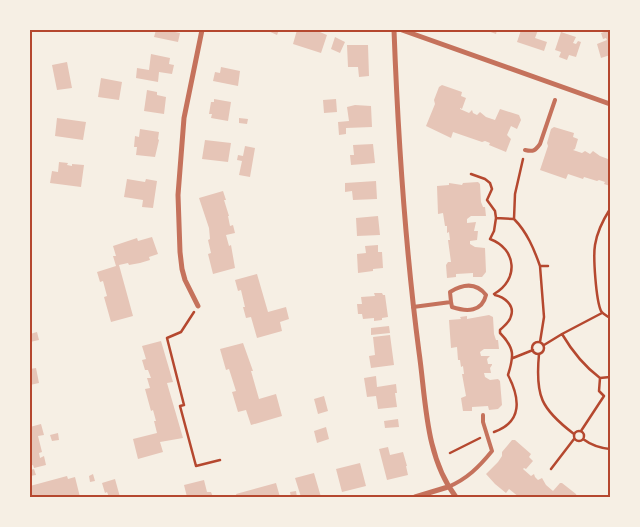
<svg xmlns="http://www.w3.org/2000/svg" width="640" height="527" viewBox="0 0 640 527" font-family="'Alegreya Sans',sans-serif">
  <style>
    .building { fill: #e6c5b7 }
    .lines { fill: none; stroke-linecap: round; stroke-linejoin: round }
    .path { stroke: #b5482f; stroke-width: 2.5 }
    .service { stroke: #c5725c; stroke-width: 4 }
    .minor { stroke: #c5725c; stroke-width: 5 }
    .neatline { fill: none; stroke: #b5482f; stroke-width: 2 }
  </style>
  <rect width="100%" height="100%" fill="#f6efe4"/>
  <path class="building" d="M156,30H175V32L180,33L178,42L154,37Z
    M266,30H279L277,35Z
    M297,30H315L327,35L321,53L293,44Z
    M485,30H497L496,34Z
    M521,30H538L535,38L547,42L544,51L517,42Z
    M610,30V55L601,58L597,44L607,40L606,38L603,39L601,33Z
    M561,32L576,37L573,43L576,44L578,41L581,42L576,57L569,55L567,60L559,57L561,52L555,50Z
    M335,37L345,42L340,53L331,49Z
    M347,45H368L369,76L359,77L358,67H348Z
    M151,54L170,58L169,64L174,65L172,74L159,72L158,82L136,78L137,68L149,70Z
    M67,62L72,88L57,90L52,65Z
    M221,67L240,71L238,86L213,81L215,72L220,73Z
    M101,78L122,82L119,100L98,97Z
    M442,85L462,92L461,96L466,98L462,109L460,108V109L469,113L472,110L473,113L477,115L480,112L486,117L495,120L500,109L519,115L521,120L517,129L511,126L507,135L511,139L506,152L489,145L490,143L485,141L482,142L453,132L451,138L426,126L435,104L434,100L439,87Z
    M147,90L157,92V95L166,97L164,114L144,111Z
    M214,99L231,102L228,121L211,118L212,114H209L211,102H214Z
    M336,99L337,112L324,113L323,100Z
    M355,105L371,106L372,127L346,128V134L339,135L338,122L349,121L347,107Z
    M57,118L86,122L83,140L55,136Z
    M239,118L248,119L247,124L239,123Z
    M554,127L574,133L573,137L578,139L575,149L573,150L582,153L585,151L590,154L593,151L600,156L608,159L610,155V186L604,184L605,182L599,180L597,181L584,177L583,179L568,174L566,179L540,170L548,146L547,143L551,129Z
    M140,129L159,132L158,139L159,140L155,157L136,155L137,147H134L135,136L139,137Z
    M205,140L231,143L228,162L202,159Z
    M373,144L375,163L351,165L350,155H354L353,145Z
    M245,146L255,148L250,177L239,175L242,161L237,160L238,155L243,156Z
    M59,162L68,163L67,165L72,166V164L84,165L81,187L50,183L52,171L58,172Z
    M127,179L145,182L146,179L157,181L153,208L142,207L143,200L124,197Z
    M376,181L377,199L353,200L352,191L345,192V183Z
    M478,182L480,184L481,202L483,207H485L486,216H471L467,219V223L476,222L474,231H478L477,240L470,241V244L475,247L485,248L486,272L482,277H473V273L456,274V277L447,278L446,265L448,262H451L448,240H450L449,232L447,233V226H445L443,213L438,214L437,186L449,185V183L462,185L463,183Z
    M223,191L226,200H224L229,216H228L230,226L233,225L235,233L226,235L229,246L231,245L235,268L213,274L208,254L211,253L208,240L210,239L209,228L199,198Z
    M378,216L380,235L357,236L356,218Z
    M152,237L158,254L149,257L150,260L140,263L129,265L128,263L119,265L133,316L111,322L104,297L107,296L103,281L100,282L97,272L116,266L113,256H116L113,246L137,238L138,241Z
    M378,245V252H382L383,268L373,269V271L358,273L357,254L366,253L365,246Z
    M257,274L268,312L286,307L289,319L280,322L282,331L257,338L251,317L246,318L243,307H245L241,290L238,291L235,280Z
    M374,293H382L383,295H385L388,317L382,318V320L374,321V318L363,319L362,314H358L357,304H362L361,297L375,296Z
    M489,315L493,317L494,334L496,340H498L499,349H484L480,352L481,356H490L487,359L488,364H492V365L490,368L491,373H484L485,377L490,380L498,379L500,381L502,405L498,409L489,410L488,406L472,407V411H463L461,398L466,396L462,374H464L463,366L461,367L460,360H458L457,347L451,348L449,320L461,319L460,317L467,316V319Z
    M389,326L390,333L371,335V328Z
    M37,332L39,340L30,342V334Z
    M390,335L394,365L371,368L369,356L375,355L373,337Z
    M161,341L173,382L167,383L183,438L160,442L163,452L138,459L133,439L157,433L154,421H156L153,410L151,411L145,389L150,388L147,378H151L148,370H145L142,360L146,359L142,346Z
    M243,343L253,371H251L259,399L276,394L282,416L251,425L246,410L238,412L232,392L236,391L229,369L226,370L220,349Z
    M36,368L39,383L30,385V369Z
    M376,376L377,387L396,384L397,393H395L397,407L378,409L376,396L367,397L364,378Z
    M324,396L328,411L318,414L314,399Z
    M398,419L399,427L385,428L384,421Z
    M41,424L44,435L38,436L42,452L39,453L40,458L44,456L46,465L34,468L33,465L30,466V427Z
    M326,427L329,439L317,443L314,431Z
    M58,433L59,440L52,441L50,435Z
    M512,440H515L531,454L529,457L533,461L526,469L524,468L523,469L531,476L534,474L535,477L538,480L542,478L546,485L553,491L560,483H562L576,494L577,497H519L509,489L506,493L495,484L486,474L498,462L502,456V452Z
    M388,447L390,455L403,452L407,466H406L408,475L387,480L379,449Z
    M360,463L366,486L342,492L336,469Z
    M34,469L36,475L30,476V470Z
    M314,473L321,497H301L295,478Z
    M93,474L95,481L90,482L89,476Z
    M67,476L68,479L75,477L80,497H30V486Z
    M115,479L120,497H109L107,492L105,493L102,483Z
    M204,480L207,492H211L213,497H187L184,485Z
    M276,483L280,497H237L236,494Z
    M296,491L297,497H291L290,492Z"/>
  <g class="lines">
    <path class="path" d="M523,159L515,194L514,219C527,232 534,249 540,266
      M471,174L485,179L490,183L492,189L487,200L495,211L496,218
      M610,209C603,220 597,232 595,245C593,257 596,300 601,311C603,314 607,316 610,318
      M494,294C519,280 517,249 490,239L494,231L496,218L514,219
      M194,312L181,332L167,338L184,405L180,406L196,466L220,460
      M562,334L602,313
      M532 348a6 6 0 1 1 12 0a6 6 0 1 1-12 0Z
      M540,342L544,317L540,266H548
      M544,345L562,334C572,351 584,366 600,378
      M539,354C535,396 541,409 574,434
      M513,358L533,350
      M574 436a5 5 0 1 1 10 0a5 5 0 1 1-10 0Z
      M581,431L604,396L599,391L600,378L610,377
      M494,432C523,422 520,398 508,375C514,356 515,348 500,333V330C504,326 510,322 511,316C515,305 504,297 495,295
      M583,439C591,445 600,448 610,449
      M450,453L480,438
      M551,469L574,439"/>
    <path class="service" d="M525,150C533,152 535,151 540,144L555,100
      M413,307L451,302L452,307C467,312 482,312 486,295C476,282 463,284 450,292L451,302
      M448,487C467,479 479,467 492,451L483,422V415"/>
    <path class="minor" d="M394,30C398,138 405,245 419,352C426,400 425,457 456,497
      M402,30L610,104
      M198,306L185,280L182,269L180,252L178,195L184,118L202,30
      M415,497L448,487"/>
  </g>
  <rect width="640" height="527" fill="none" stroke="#f6efe4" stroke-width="62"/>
  <rect x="31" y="31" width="578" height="465" class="neatline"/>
</svg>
